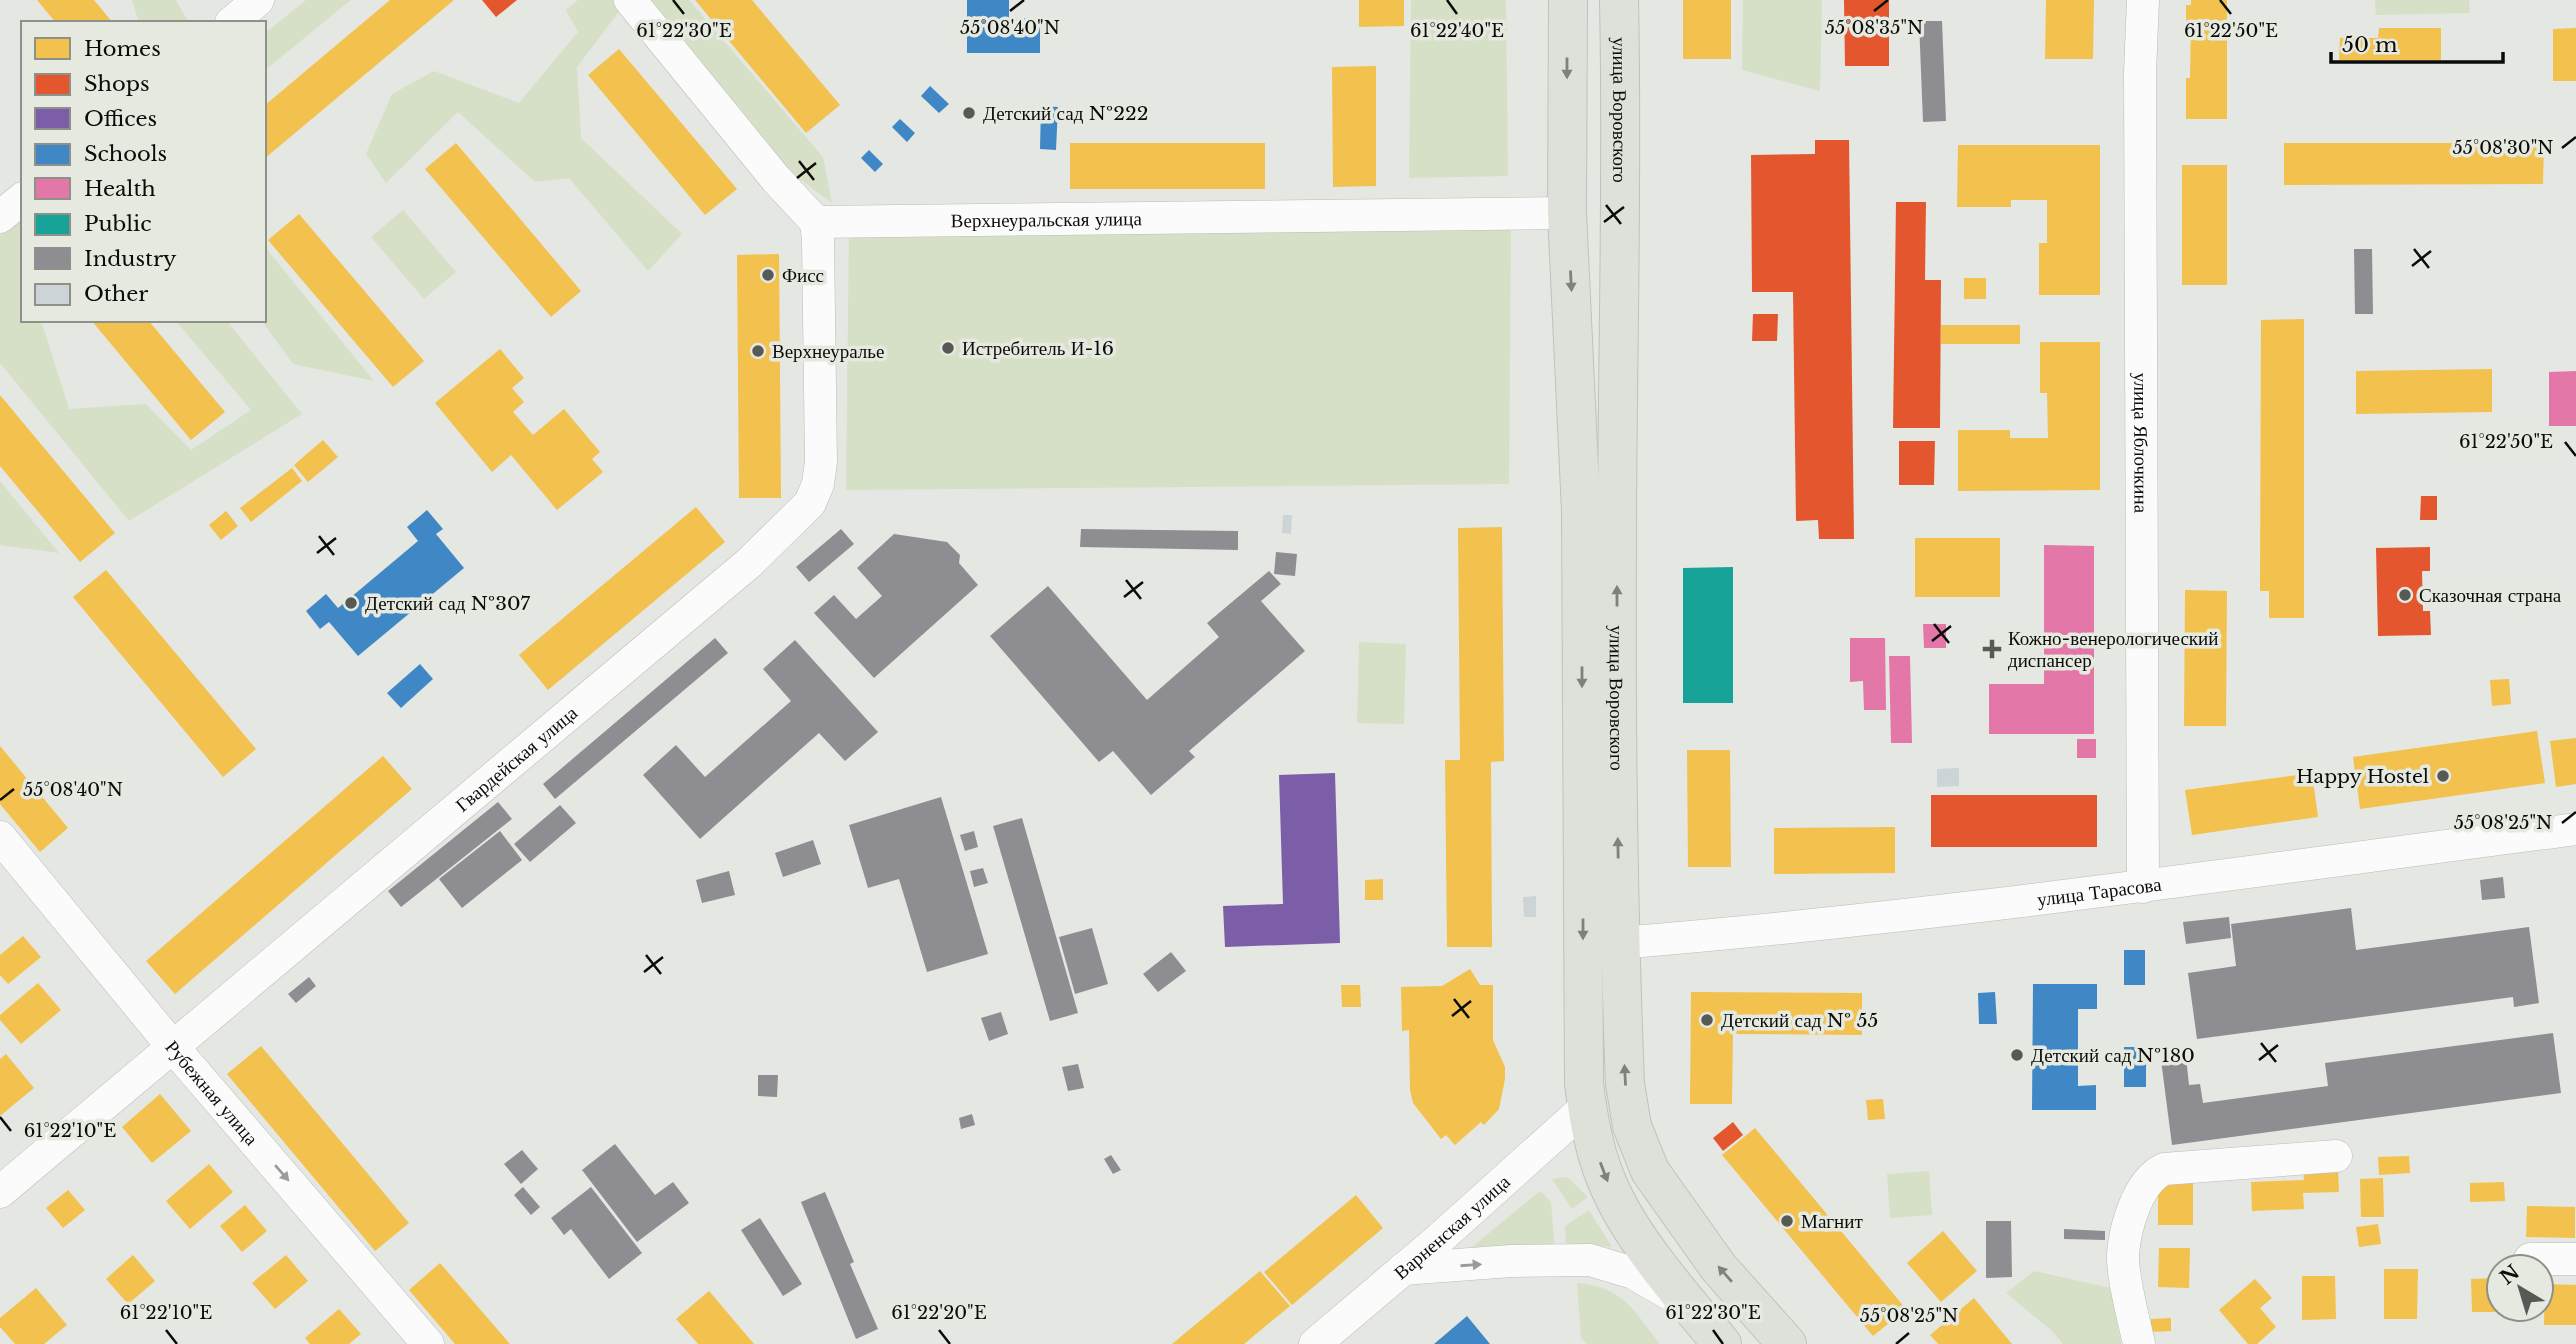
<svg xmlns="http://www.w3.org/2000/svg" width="2576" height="1344" viewBox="0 0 2576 1344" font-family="'Libre Baskerville',serif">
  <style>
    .green { fill: #d6e0c6 }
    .homes { fill: #f2c14e }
    .shops { fill: #e4572e }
    .offices { fill: #7b5ea7 }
    .schools { fill: #3f88c5 }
    .health { fill: #e377a8 }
    .public { fill: #17a398 }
    .industry { fill: #8d8d92 }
    .building { fill: #cdd4d7 }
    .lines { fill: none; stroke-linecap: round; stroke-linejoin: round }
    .minor-casing { stroke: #babcb8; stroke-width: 33 }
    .major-casing { stroke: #c0c1bf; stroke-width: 40 }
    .minor { stroke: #fbfbfb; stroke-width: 32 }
    .major { stroke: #dee1d9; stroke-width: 38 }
    .oneway { fill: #7f817b }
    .oneway2 { fill: #9b9b9a }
    .ticks { fill: none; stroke: #0b0c09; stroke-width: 2.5 }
    .poi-dot { fill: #575955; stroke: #e5e9e0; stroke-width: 2.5 }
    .labels { text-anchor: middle; stroke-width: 7; stroke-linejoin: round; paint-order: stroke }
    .street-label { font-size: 19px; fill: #0b0c09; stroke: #e5e9e0 }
    .poi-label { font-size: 19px; fill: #0b0c09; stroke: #e5e9e0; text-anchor: start }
    .ticks-label { font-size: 18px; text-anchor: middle; fill: #0b0c09; stroke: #e5e9e0; stroke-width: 7; stroke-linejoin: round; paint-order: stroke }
  </style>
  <rect width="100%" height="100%" fill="#e5e7e2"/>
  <path class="green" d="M132,0H176L188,21L185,23H139Z
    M306,0H351L264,71V34Z
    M578,0H628L577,67L581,138L682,234L648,271L569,178L535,182L458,112L386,183L366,154L392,94L434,71L519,103L578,32L566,10Z
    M651,0H689L823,157L832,203L778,163Z
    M1411,0H1506L1508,176L1409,178Z
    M1743,0H1822L1820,91L1742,70Z
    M2375,0H2469L2470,13L2376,15Z
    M403,210L456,272L424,299L371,237Z
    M23,216V320H41L69,409L146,404L191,450L251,410L175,320H226L302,414L129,521L0,363V236Z
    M1511,224L1509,484L846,490L849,228Z
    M264,246L374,381L293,364L261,320H264Z
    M0,481L59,553L0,545Z
    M1359,642L1406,644L1404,724L1357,723Z
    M1929,1171L1932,1215L1890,1218L1887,1174Z
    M1567,1177L1588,1197L1572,1209L1552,1179Z
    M1540,1191L1551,1202L1555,1251L1460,1257Z
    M1589,1210L1612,1247L1566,1243L1565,1226Z
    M2034,1271L2111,1288L2121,1344H2063L2052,1331L2006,1293Z
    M1577,1283C1625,1288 1632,1309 1660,1344H1587L1581,1338Z"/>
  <path class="homes" d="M37,0H94L113,23H56Z
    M390,0H454L264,159V106Z
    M695,0H752L840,105L806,133Z
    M1359,0H1404V26L1359,27Z
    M1683,0H1731V59H1683Z
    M2046,0H2094L2093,59H2045Z
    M2191,0H2227V119H2186V78H2190L2191,27H2186V5H2191Z
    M2379,28H2441V60H2339L2340,38H2378Z
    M2576,28V81H2553V29Z
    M619,49L737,189L705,215L588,75Z
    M1376,66V186L1333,187L1332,67Z
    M456,143L581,291L551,317L425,169Z
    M1070,143H1265V189H1070Z
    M2284,143H2544L2543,184L2284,185Z
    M1958,145H2100V295H2039V243H2047V200H2011V207H1957Z
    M2182,165H2227V285H2182Z
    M299,214L424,361L393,387L268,240Z
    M779,254L781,498H739L737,255Z
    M1964,278H1986V299H1964Z
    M2304,319V618H2269V591H2260L2261,320Z
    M91,320H148L225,412L191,440Z
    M1941,325H2020V344H1941Z
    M2040,342H2100V490L1958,491V430H2010V438H2048L2047,393H2040Z
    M500,349L524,378L512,388L524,402L513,412L533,435L564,409L600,452L592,459L603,472L557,510L511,455L492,472L435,403Z
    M2492,369V412L2356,414V371Z
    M0,395L115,533L80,562L0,466Z
    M323,440L338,457L308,482L294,465Z
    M292,468L302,481L251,522L240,508Z
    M696,507L725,542L548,690L519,655Z
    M226,511L238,526L221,540L209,525Z
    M1502,527L1504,761L1491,762L1492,947H1447L1445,760H1460L1458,528Z
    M1915,538H2000V597H1915Z
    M106,570L256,749L223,777L73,597Z
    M2185,590L2227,591L2226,726H2184Z
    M2509,679L2511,704L2492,706L2490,680Z
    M2537,731L2545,783L2360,809L2353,757Z
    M2576,738V784L2556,787L2550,741Z
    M0,746L68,828L40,852L0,804Z
    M1687,750H1730L1731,867H1688Z
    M383,756L412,789L175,994L146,961Z
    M2312,773L2318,817L2192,835L2185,790Z
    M1895,827V873L1774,874V828Z
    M1383,879V900H1365V880Z
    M23,936L41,957L8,984L0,975V955Z
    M1470,969L1480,985H1493V1040L1505,1067V1079L1499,1109L1484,1125L1481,1122L1455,1145L1446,1135L1441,1139L1413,1103L1410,1090L1409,1030L1402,1031L1401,987L1442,986Z
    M38,983L61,1010L21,1044L0,1020V1015Z
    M1341,985H1360L1361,1007H1342Z
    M1691,992L1862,993V1035L1733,1034L1732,1104H1690Z
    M261,1046L409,1223L375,1251L227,1074Z
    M6,1054L34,1088L0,1116V1059Z
    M160,1094L191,1131L152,1163L122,1127Z
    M1883,1099L1885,1119L1868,1120L1866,1100Z
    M1755,1128L1906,1309L1873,1336L1722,1155Z
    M2409,1156L2410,1173L2379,1175L2378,1157Z
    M209,1164L233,1192L190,1229L166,1201Z
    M2338,1169L2339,1192L2303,1193L2304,1209L2252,1211L2251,1182L2304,1180L2303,1171Z
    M2158,1177H2193V1225H2158Z
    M2383,1178L2384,1217H2361L2360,1179Z
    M2504,1182L2505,1201L2470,1202V1183Z
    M68,1190L85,1210L63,1228L46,1208Z
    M1356,1195L1383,1228L1292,1305L1264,1272Z
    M245,1205L267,1231L242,1252L220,1226Z
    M2527,1206L2575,1207V1238L2526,1237Z
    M2378,1224L2381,1244L2359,1247L2356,1227Z
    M1943,1231L1977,1271L1941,1302L1907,1263Z
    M2159,1248H2190L2189,1288L2158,1287Z
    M133,1255L155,1281L128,1304L106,1279Z
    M286,1255L308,1281L275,1309L252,1283Z
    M440,1263L510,1344H455L409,1290Z
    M2384,1269H2418L2417,1319H2384Z
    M1260,1271L1290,1306L1244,1344H1172Z
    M2302,1276H2335L2336,1319L2302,1320Z
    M2499,1278V1309L2501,1312H2472L2471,1279Z
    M2255,1279L2272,1298L2260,1308L2276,1327L2257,1344H2248L2219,1310Z
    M2545,1284L2576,1285V1325H2544Z
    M36,1288L67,1325L44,1344H15L0,1327V1318Z
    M709,1291L754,1344H698L692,1337L676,1319Z
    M1974,1298L2012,1344H1938L1930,1335Z
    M339,1309L361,1334L349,1344H310L305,1338Z
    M2171,1318V1331L2151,1332V1319Z"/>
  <path class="shops" d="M482,0H517L496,17Z
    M1844,0H1889V66H1845Z
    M1815,140H1849L1854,539H1819L1818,520L1796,521L1793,292H1752L1751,155L1815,154Z
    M1896,202H1926L1925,280H1941L1940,428H1893Z
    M1753,314H1778L1777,341H1752Z
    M1899,441H1935L1934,485H1899Z
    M2421,496H2437V520H2420Z
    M2430,547V571H2422L2423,611H2430L2431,635L2378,636L2376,548Z
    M1931,795H2097V847H1931Z
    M1733,1122L1743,1135L1723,1151L1713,1138Z"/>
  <path class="offices" d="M1335,773L1340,943L1225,947L1223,906L1283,904L1279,775Z"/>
  <path class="schools" d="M967,0H1009V19L1040,18V53H967Z
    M930,86L949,104L939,113L921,96Z
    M1041,106L1058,107L1056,150L1040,149Z
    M900,119L915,133L907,142L892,127Z
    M869,150L883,164L875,172L861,158Z
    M427,510L443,529L436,534L464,568L358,656L329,622L320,629L306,611L326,594L338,608L418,541L407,527Z
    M420,664L433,679L401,708L387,693Z
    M2124,950H2145V985H2124Z
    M2033,984H2097V1009H2078V1086L2096,1085V1110H2032Z
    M1995,992L1997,1024H1979L1978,993Z
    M2124,1047H2146V1087H2124Z
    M1467,1316L1490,1344H1434Z"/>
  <path class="health" d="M2576,371V426H2549V372Z
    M2044,545L2094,546V734H1989V684H2044Z
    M1923,624H1946V648H1924Z
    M1850,638H1885L1886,710H1864L1863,681L1850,682Z
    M1889,656H1910L1912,743H1891Z
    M2077,739H2096V758H2077Z"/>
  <path class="public" d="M1733,567V703H1683V568Z"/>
  <path class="industry" d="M1919,21H1942L1946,121L1923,122Z
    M2354,249H2372L2373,314H2355Z
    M841,529L854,544L809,582L796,567Z
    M1081,529L1238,531V550L1080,547Z
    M894,534L947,542L960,555L959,563L978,585L874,678L814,613L834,595L856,619L882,596L857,568Z
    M1276,552L1297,554L1295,576L1274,574Z
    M1269,571L1281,584L1261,601L1305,651L1189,751L1195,757L1151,795L1113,751L1099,762L990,636L1048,586L1147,700L1219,637L1207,623Z
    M715,638L728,653L555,799L543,784Z
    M795,640L878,732L845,761L819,733L700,839L643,775L676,745L705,777L791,701L763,669Z
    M941,797L988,954L927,972L899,879L868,888L849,825Z
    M498,802L512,819L401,907L388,891Z
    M560,805L576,823L530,862L514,844Z
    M1022,818L1078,1013L1050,1021L993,826Z
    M500,831L522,860L462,908L439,879Z
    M974,831L978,847L965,851L960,835Z
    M813,840L821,864L783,877L775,853Z
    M983,868L988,883L974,887L970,871Z
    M729,871L735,895L702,903L696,880Z
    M2503,877L2505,898L2482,900L2480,880Z
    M2351,908L2356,950L2529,927L2539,1003L2514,1007L2513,997L2197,1039L2188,973L2236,966L2231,924Z
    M2229,917L2231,938L2186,944L2183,922Z
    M1092,928L1108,984L1075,994L1059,937Z
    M1171,952L1186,971L1158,992L1143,974Z
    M309,977L316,986L296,1003L288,994Z
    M1001,1012L1008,1034L989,1041L981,1018Z
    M2553,1033L2561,1093L2172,1145L2161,1060L2186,1057L2189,1085L2200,1084L2203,1103L2328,1086L2325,1063Z
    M1078,1064L1084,1088L1068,1091L1062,1067Z
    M758,1075H778L777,1097L758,1096Z
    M972,1114L975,1125L961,1129L959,1118Z
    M615,1144L655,1195L673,1182L689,1203L637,1242L582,1170Z
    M522,1150L538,1169L521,1184L504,1164Z
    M1111,1155L1121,1170L1113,1174L1104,1159Z
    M523,1187L540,1207L531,1215L514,1195Z
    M591,1187L642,1253L609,1279L571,1229L564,1235L551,1218Z
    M825,1192L854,1262L850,1264L878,1329L856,1339L801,1202Z
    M760,1218L802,1284L783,1296L741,1230Z
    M1986,1221H2011L2012,1277L1986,1278Z
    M2064,1229L2105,1231V1240L2064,1239Z"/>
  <path class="building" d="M1283,515H1292L1291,534L1282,533Z
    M1959,768V786L1937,787V769Z
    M1536,896V917H1524L1523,897Z"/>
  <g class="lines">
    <defs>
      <g id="minor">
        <path id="s1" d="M630,0L776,179L816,222L1567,213"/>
        <path id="s2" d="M2143,0L2140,73L2143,887"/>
        <path d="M231,23L258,0"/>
        <path d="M0,217L23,198"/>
        <path id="s3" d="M0,837L173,1047L428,1344"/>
        <path id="s4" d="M1619,943C1940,917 2257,870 2576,829"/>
        <path id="s5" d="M0,1192L749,563L810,503L818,484L821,462L818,240L816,222"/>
        <path d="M2530,1259H2576"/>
        <path d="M1403,1269L1511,1261L1590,1260L1633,1273L1682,1301"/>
        <path id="s6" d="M1315,1344L1438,1240L1587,1106"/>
        <path d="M2139,1344C2134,1320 2122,1277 2123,1254C2125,1227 2138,1181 2164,1169L2336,1156"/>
      </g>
      <g id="major">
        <path d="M1568,0L1567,213L1581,511L1584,1084C1589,1122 1595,1158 1612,1193C1635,1243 1686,1301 1722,1344"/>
        <path id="s7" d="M1619,0C1623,182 1617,363 1617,545C1616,725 1618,905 1625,1084L1632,1126L1650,1171L1719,1268L1787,1344"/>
      </g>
    </defs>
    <use href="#minor" class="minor-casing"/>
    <use href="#major" class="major-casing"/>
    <use href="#minor" class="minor"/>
    <use href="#major" class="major"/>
  </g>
  <defs><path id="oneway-solid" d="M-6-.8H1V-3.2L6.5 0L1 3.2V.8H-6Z" transform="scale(1.75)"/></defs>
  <g class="oneway">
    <use href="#oneway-solid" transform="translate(1567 68) rotate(90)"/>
    <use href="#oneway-solid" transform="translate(1571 281) rotate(87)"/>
    <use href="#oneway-solid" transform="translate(1617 596) rotate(-90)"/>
    <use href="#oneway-solid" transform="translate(1582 677) rotate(90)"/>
    <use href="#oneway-solid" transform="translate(1618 848) rotate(-91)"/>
    <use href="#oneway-solid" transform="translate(1583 929) rotate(90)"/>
    <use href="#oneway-solid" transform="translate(1625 1075) rotate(-93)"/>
    <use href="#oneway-solid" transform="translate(1604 1172) rotate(69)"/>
    <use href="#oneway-solid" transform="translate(1725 1274) rotate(-131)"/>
  </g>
  <g class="oneway2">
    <use href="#oneway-solid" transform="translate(282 1173) rotate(49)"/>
    <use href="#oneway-solid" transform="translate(1471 1265) rotate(-4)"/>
  </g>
  <path class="ticks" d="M673,0L684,14M1447,0L1457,14M2220,0L2231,14M1010,11L1024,0M1874,11L1888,0M2562,148L2576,137M799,161L814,180M797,178L816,163M1606,205L1621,224M1604,222L1624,207M2414,249L2429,268M2412,266L2431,251M2565,442L2576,456M319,536L334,555M317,553L336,538M1126,580L1141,599M1124,597L1143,582M1934,624L1949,643M1932,641L1951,626M0,800L14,789M2562,823L2576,812M646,955L661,974M644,972L663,957M1454,999L1469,1018M1452,1016L1471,1001M2261,1043L2276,1062M2259,1060L2278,1045M0,1117L11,1131M166,1330L177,1344M939,1330L950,1344M1713,1330L1723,1344M1896,1344L1909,1333"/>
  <g class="poi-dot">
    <circle cx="969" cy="113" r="7"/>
    <circle cx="768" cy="275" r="7"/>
    <circle cx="948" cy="348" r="7"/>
    <circle cx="758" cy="351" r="7"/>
    <circle cx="2405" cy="595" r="7"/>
    <circle cx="351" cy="603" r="7"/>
    <path d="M1988.5 638.5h7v7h7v7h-7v7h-7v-7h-7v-7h7z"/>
    <circle cx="2443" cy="776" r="7"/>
    <circle cx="1707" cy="1020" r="7"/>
    <circle cx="2017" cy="1055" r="7"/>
    <circle cx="1787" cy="1221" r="7"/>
  </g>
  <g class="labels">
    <g class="street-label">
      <text dy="7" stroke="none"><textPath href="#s7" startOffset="110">улица Воровского</textPath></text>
      <text dy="7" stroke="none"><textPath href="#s1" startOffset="520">Верхнеуральская улица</textPath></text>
      <text dy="7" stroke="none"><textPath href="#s2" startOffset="443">улица Яблочкина</textPath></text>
      <text dy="7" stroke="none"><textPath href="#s7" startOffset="698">улица Воровского</textPath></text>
      <text dy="7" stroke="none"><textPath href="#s5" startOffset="674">Гвардейская улица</textPath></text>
      <text dy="7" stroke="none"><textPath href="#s4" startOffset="483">улица Тарасова</textPath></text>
      <text dy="7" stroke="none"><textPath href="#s3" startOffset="332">Рубежная улица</textPath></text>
      <text dy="7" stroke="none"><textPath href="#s6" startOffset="180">Варненская улица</textPath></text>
    </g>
    <g class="poi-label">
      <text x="983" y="120">Детский сад №222</text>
      <text x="782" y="282">Фисс</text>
      <text x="962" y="355">Истребитель И-16</text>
      <text x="772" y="358">Верхнеуралье</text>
      <text x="2419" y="602">Сказочная страна</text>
      <text x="365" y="610">Детский сад №307</text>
      <text x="2008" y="645">Кожно-венерологический<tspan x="2008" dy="22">диспансер</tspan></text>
      <text x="2429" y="783" text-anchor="end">Happy Hostel</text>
      <text x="1721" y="1027">Детский сад № 55</text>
      <text x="2031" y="1062">Детский сад №180</text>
      <text x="1801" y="1228">Магнит</text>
    </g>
  </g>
  <g class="ticks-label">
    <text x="1010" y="34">55°08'40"N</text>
    <text x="1874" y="34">55°08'35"N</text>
    <text x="684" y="37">61°22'30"E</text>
    <text x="1457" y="37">61°22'40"E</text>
    <text x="2231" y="37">61°22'50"E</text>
    <text x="2503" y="154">55°08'30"N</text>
    <text x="2506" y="448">61°22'50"E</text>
    <text x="73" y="796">55°08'40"N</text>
    <text x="2503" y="829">55°08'25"N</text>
    <text x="70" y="1137">61°22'10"E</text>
    <text x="166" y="1319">61°22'10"E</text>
    <text x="939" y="1319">61°22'20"E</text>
    <text x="1713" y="1319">61°22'30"E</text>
    <text x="1909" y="1322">55°08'25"N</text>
  </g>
  <rect x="21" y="21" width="245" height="301" fill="#e5e9e0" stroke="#8e918a" stroke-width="2"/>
  <rect x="35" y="38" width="35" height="21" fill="#f2c14e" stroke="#8e918a" stroke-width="2"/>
  <text x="84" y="56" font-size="21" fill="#0b0c09">Homes</text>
  <rect x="35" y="74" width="35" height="21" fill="#e4572e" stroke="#8e918a" stroke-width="2"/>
  <text x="84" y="91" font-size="21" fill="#0b0c09">Shops</text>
  <rect x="35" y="108" width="35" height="21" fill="#7b5ea7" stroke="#8e918a" stroke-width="2"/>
  <text x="84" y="126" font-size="21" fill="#0b0c09">Offices</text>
  <rect x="35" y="144" width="35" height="21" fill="#3f88c5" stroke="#8e918a" stroke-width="2"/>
  <text x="84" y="161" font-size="21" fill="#0b0c09">Schools</text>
  <rect x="35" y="178" width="35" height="21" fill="#e377a8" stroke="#8e918a" stroke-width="2"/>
  <text x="84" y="196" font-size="21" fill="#0b0c09">Health</text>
  <rect x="35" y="214" width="35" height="21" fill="#17a398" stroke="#8e918a" stroke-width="2"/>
  <text x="84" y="231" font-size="21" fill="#0b0c09">Public</text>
  <rect x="35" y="248" width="35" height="21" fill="#8d8d92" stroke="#8e918a" stroke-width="2"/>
  <text x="84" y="266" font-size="21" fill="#0b0c09">Industry</text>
  <rect x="35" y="284" width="35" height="21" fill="#cdd4d7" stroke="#8e918a" stroke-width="2"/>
  <text x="84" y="301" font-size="21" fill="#0b0c09">Other</text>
  <g transform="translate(2520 1288) rotate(322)"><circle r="33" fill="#e5e9e0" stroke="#8e918a" stroke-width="2"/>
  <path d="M0-5L12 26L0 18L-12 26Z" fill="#575955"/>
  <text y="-10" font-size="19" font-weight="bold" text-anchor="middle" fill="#0b0c09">N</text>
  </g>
  <path d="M2331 52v10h172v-10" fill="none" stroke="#0b0c09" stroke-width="3.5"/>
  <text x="2342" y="52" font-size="21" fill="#0b0c09" stroke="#e5e9e0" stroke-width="5" paint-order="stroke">50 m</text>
</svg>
